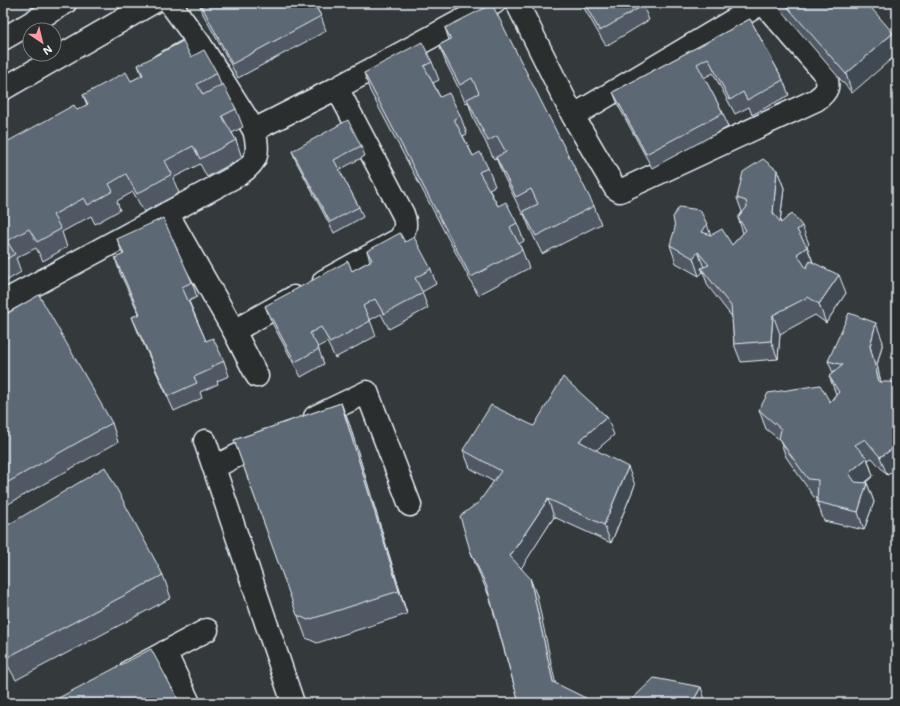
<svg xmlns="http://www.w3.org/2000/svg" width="900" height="706" viewBox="0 0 900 706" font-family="Mali,sans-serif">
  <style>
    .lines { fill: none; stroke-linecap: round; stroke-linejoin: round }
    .street-casing { stroke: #e8f1f8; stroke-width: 25 }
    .secondary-casing { stroke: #e8f1f8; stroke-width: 25 }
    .street { stroke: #2a2d2e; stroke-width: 22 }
    .secondary { stroke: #2a2d2e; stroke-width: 22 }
    .wall { fill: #505964; stroke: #e8f1f8 }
    .shaded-wall { fill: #414851; stroke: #e8f1f8 }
    .building { fill: #5d6774; stroke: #e8f1f8 }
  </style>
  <rect width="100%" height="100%" fill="#34393c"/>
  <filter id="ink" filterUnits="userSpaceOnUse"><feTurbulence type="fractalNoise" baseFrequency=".025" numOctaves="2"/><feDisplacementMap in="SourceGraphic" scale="8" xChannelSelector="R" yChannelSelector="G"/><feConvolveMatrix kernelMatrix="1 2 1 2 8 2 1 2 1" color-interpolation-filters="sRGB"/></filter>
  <g filter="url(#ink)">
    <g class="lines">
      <defs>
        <path id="street" d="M170,3L200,44
          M517,3L573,116L762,3
          M162,65L200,44L254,130
          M573,116L615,188L620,191L816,100C827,92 831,86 824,73L763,3
          M167,213L234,331L257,376
          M324,281L400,239C405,230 407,224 403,214L337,88L494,3
          M3,302L238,175C258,162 260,153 254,130L337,88
          M234,331L294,297
          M315,417L367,392L410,505
          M205,441L293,703
          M214,467L267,441
          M165,652L189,703
          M130,671L207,630"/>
        <path id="secondary" d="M3,39L65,3
          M3,89L152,3"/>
      </defs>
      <use href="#street" class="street-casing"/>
      <use href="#secondary" class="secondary-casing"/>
      <use href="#street" class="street"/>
      <use href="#secondary" class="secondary"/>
    </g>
    <path class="wall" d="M199,3H314L321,16L326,31L238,78L203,14Z
      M581,3H642L649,20L606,46Z
      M775,3H867L852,93Z
      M750,19L783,80L789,95L752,115L749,107L735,114L713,73L704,78L723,113L728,127L652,168L619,107L613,92Z
      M445,28L594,206L601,224L542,254L530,229L524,214L523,215L503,175L496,158L494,159L473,117L468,102L466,103L446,63L439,45L449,40Z
      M191,57L217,73L221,85L236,109L243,127L232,133L236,140L242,158L207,177L200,164L173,178L179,193L144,212L133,192L117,201L120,210L95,224L91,216L62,232L67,247L43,261L36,248L16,258L21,272L3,283V144L77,110L87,105L83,95L131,81L142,76L138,65Z
      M432,62L439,80L433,83L440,97L460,115L467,134L463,136L473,156L488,168L495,186L489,189L498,206L517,223L524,241L519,244L522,250L529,268L478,295L370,91L364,73Z
      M361,146L365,156L339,170L359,207L363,217L334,233L296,161L292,151Z
      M777,170L784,188L780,222L809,244L807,246L813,262L846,293L826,323L815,315L780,334L778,359L741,362L734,344L732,317L708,286L703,272L699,276L676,263L670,245L711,235L732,245L743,233L738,218L742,212L737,198Z
      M117,239L192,282L197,297L189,301L206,341L224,361L229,376L217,381L218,384L200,392L202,398L174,411L138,332L132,317L139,314L120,273L115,258L123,255Z
      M405,242L431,269L436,284L422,292L428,308L389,329L381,314L370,320L376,336L335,358L327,342L318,347L324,364L301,377L271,321L265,306L352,271L370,261L367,251Z
      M3,316L112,423L118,442L3,507Z
      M883,342L877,365L881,382L897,390V469L887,475L872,458L868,460L873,476L865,483H867L874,502L864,530L824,521L817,502V498L814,497L786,457L780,440L766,429L759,410L830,402L836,394L829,376L833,373L828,361Z
      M341,403L350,426L407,614L317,643L306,638L234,440Z
      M534,426L614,435L596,450L635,485L611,543L554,517L521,568L537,596L519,703L489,596L477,568L470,550L479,502L494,482L470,468L463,450Z
      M3,528L163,575L171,598L16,680L3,657Z"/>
    <path class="shaded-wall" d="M893,33L897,43V54L852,93L846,74Z
      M777,170L784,188L779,231L773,213Z
      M707,224L713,242L702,232Z
      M802,226L809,244L804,248L797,230Z
      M807,247L814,265L804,272L797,254Z
      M698,252L705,270L701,268L703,272L699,276L693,258Z
      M839,275L846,293L826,323L819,304Z
      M773,315L780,334L778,359L771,341Z
      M876,323L883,342L877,365L885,400L879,382L870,346Z
      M341,403L350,426L407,614L399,591Z
      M607,417L614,435L586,459L579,441Z
      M897,446V469L887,475L880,457Z
      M867,458L873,476L855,491L849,473Z
      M628,467L635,485L611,543L604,525Z
      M867,483L874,502L864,530L858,512Z
      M548,499L554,517L517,575L510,556Z
      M530,578L537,596L559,700L553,682Z
      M701,687L706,703H692Z"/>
    <path class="building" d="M200,3H314L321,16L232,64Z
      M584,3H642L644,5L600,31Z
      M784,3H867L893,33L846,74Z
      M492,4L594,206L536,236L523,211L538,204L531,189L516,197L496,157L506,152L497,136L488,141L467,99L479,93L472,78L460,85L439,45L451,39L445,28Z
      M750,19L783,80L747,100L743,92L730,100L708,58L697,64L723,113L646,154L613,92Z
      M183,41L191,57L204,50L217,73L197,84L203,95L223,84L236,109L222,116L236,140L200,159L193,146L165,161L172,174L137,194L126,174L109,184L113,191L88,205L84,198L53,215L61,229L37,242L29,229L7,241L15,254L3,261V144L74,105L77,110L88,104L83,95L126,72L131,81L143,75L138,65Z
      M422,42L432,62L424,66L440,97L449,93L460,115L454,119L473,156L480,152L488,168L479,172L498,206L506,202L517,223L510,227L522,250L471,277L364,73Z
      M348,120L361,146L334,160L359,207L330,222L292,151Z
      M763,159L777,170L773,213L781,223L792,213L802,226L797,230L807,247L797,254L806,268L810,261L839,275L819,304L808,297L773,315L771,341L734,344L731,306L701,268L709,265L698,252L693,258L670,245L675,228L673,217L679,207L700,210L707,224L702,232L711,235L722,229L732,245L746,230L738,218L747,207L746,201L737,198L743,172Z
      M163,218L192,282L182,287L206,341L213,338L224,361L211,367L212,369L194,377L197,383L168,396L132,317L140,314L115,258L124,254L117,239Z
      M400,233L405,242L414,237L431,269L415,278L423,293L384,314L375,299L363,306L370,321L330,343L321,327L310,333L319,349L295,362L265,306L348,261L352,271L372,260L367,251Z
      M39,295L112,423L3,485V316Z
      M849,313L876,323L870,346L879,382H893L897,390V446L880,457L865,439L855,445L867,458L849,473L855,482L867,483L858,512L817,502L818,480L808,479L779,439L781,429L759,410L768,393L820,385L830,402L839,392L829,376L843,365L828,361Z
      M563,377L607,417L579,441L628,467L604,525L548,499L510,556L530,578L553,682L596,703H519L487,587L470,550L460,516L479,502L501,471L463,450L491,405L534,426Z
      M341,403L399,591L308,620L297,615L234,440Z
      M105,467L163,575L8,657L3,648V528Z
      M151,649L180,703H49Z
      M654,678L701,687L692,703H628Z"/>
  </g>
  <rect width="900" height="706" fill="none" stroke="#2a2d2e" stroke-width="16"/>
  <rect x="8" y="8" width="884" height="690" fill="none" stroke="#e8f1f8" stroke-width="1.5" filter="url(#ink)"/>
  <g transform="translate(42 42) rotate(145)"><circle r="19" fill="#2a2d2e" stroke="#767b7f"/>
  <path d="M0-3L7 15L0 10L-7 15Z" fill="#ff9aa2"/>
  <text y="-6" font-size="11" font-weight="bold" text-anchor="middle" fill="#e8f1f8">N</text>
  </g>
</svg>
